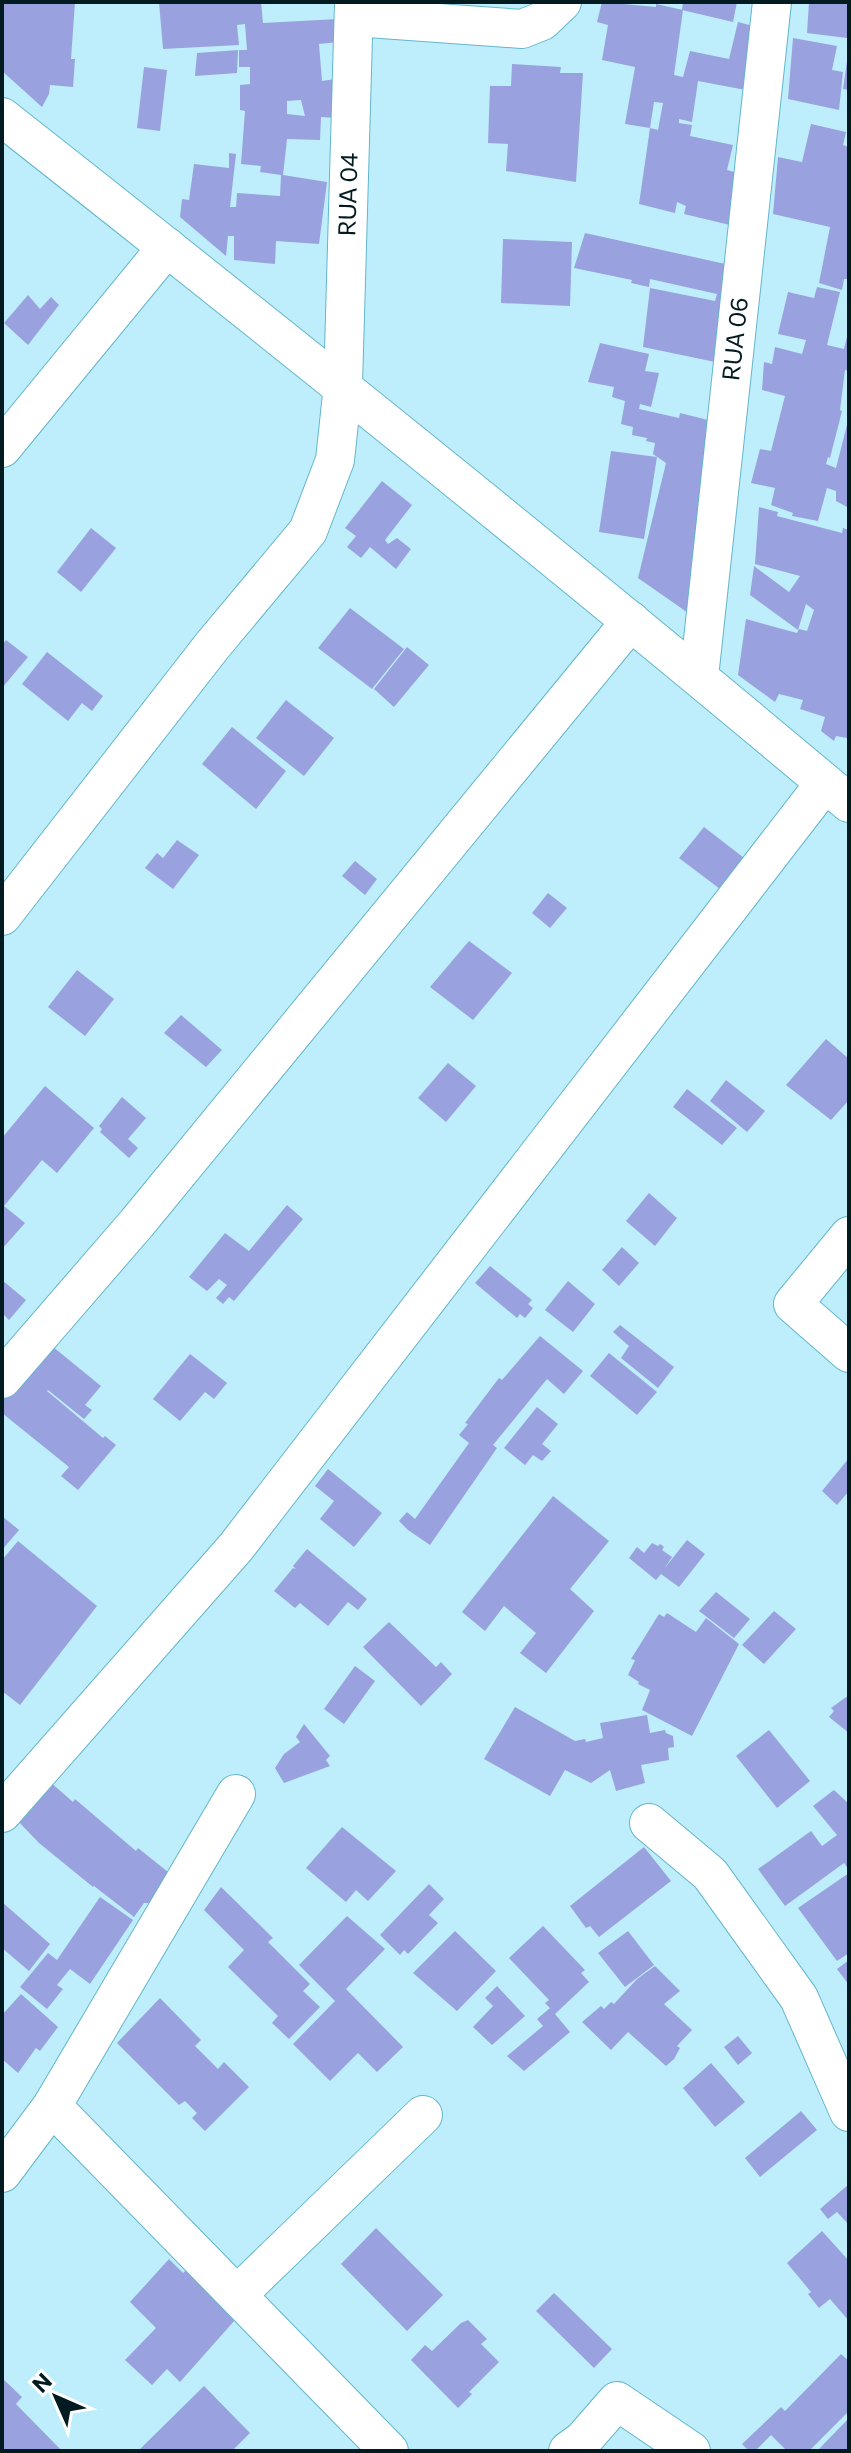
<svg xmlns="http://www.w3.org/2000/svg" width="851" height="2453" viewBox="0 0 851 2453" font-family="Commissioner,sans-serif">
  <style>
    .building { fill: #99a2de; fill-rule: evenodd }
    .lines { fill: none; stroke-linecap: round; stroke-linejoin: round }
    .street-casing { stroke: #63b6cc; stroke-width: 40 }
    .street { stroke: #fff; stroke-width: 38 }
    .labels { text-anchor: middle; stroke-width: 7; stroke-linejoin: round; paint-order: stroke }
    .street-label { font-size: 24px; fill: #011b21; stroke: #fff }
  </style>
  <rect width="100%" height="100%" fill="#beeefc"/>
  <path class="building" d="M2,2H75L71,59H75L73,87L50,85L49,94L42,107L2,71Z
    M159,2H261L263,23L338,19L339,42L319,44L322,81L335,79L336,118L321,117L320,140L287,139L283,175L327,182L319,244L276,241L275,264L234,260V236H228L226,256L180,217L182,199L189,200L194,164L229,168V153L236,154L230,207H236L237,193L280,196L281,175L260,172L261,166L241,164L245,111L240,110V85L250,84V67H239V50H247L245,24L237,25L239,45L163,49ZM301,100L305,116L287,114V101Z
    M602,2L656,7V4L683,10L674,75L683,77L690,51L729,59L738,22L757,27L751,91L698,81L692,122L679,119V123L692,125L690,136L733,145L727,170L741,174L730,225L684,214L686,206L677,202L675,213L639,204L650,128L658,130L663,103L654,102L650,128L625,124L635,67L602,60L608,25L597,22Z
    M683,2H737L733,22L682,10Z
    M809,2H849L847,38L807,33Z
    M793,38L837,46L832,70L843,72L839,110L788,99Z
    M238,50L237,73L195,76L197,53Z
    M847,61H849V90L843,89Z
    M512,64L561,67L560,73H583L576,182L506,171L508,144L488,143L490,86H511Z
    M144,67L167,70L160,131L137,128Z
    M811,124L846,132L843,145L849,147V279H844L842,290L819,283L830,227L773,214L778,157L802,162Z
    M585,233L730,265L720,363L643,347L650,288L715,301L717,294L650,279L649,287L631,283L632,280L574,268Z
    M503,239L572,242L570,306L501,303Z
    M817,287L840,292L827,345L844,349L849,329V371L845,370L840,410L842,411L830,458L828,457L826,464L836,468L849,417V508L836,501V491L827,488L818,521L792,516L793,513L771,505L775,488L751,483L760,449L771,451L785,396L762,390L764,362L772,364L775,347L802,354L806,340L778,334L788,292L814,298Z
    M28,295L40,309L51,297L59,305L28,345L4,323Z
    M600,343L649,354L645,371L659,373L651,407L640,404L639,409L679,418L680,413L712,421L691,615L638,578L666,463L653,454L655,443L646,441L647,438L632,435L633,427L621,424L625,401L612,397L614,387L588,382Z
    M611,451L657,457L644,539L599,532Z
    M382,481L412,505L385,540L388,544L397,538L411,549L396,569L370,547L361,558L347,547L356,536L345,528Z
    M759,507L778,512L777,516L842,533L843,528L849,530L847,738L836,736L834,741L821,731L825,717L800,709L803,700L779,694L775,702L738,675L746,619L797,633L799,629L807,631L814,610L806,604L798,630L750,595L754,566L789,592L800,576L755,564Z
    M91,528L116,548L81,592L57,572Z
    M350,608L404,649L372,689L318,648Z
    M6,640L28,657L2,688V645Z
    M407,647L429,665L394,707L374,689Z
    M47,652L103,696L92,711L82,703L68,721L22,684Z
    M286,700L334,738L304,776L256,738Z
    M232,727L286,771L256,809L202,764Z
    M704,827L748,861L724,892L679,858Z
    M177,840L199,855L173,889L145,868L157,853L163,858Z
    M355,861L377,879L365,895L342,876Z
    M548,893L567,908L550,928L532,913Z
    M469,941L512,973L473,1020L430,987Z
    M77,970L114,999L85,1036L48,1007Z
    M181,1015L222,1050L206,1067L164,1033Z
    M826,1039L849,1059V1100L831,1120L786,1085Z
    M448,1063L476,1086L446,1122L418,1098Z
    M726,1080L765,1111L747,1132L710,1101Z
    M45,1086L94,1128L57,1173L42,1160L4,1206L25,1223L2,1249V1138Z
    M687,1089L737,1128L722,1145L673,1107Z
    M122,1097L146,1118L128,1139L138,1148L129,1158L100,1132L102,1129L99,1126Z
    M649,1193L677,1218L655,1246L626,1221Z
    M287,1205L303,1219L234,1301L229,1297L223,1304L216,1298L227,1285L219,1279L207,1291L189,1277L225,1233L249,1251Z
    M622,1247L639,1263L619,1286L602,1270Z
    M490,1266L532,1300L528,1304L533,1308L525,1318L520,1314L517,1318L475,1283Z
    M2,1280L26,1300L9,1320L2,1313Z
    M568,1281L595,1304L573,1332L545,1310Z
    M620,1325L674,1367L658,1388L621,1358L629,1346L613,1332Z
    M540,1336L583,1371L564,1394L547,1379L493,1445L497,1448L430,1545L408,1530L399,1521L407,1512L415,1519L469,1443L459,1435L468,1424L465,1423L499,1378L502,1380Z
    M47,1342L101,1386L85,1405L92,1410L84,1419L48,1390L47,1391L103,1438L105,1436L116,1445L78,1490L61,1476L69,1467L2,1413V1395Z
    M609,1353L657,1392L637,1415L590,1376Z
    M190,1354L227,1383L214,1399L205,1392L180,1421L153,1399Z
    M537,1407L558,1424L542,1444L551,1451L542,1461L533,1455L525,1465L504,1448Z
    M849,1458V1491L837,1505L822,1491Z
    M328,1469L382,1513L354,1547L320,1519L334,1501L315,1486Z
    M553,1496L609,1541L570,1589L594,1611L546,1673L520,1653L536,1633L504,1606L485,1631L462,1612Z
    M2,1516L19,1530L2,1550Z
    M687,1540L705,1554L679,1587L661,1574L656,1580L629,1558L637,1547L644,1553L652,1543L658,1546L660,1544L664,1547L662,1550L672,1557L664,1569Z
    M18,1541L97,1606L20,1705L2,1691V1560Z
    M307,1549L367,1599L358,1610L348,1602L328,1626L300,1603L295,1608L274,1591L293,1568L296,1569L293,1566Z
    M716,1592L750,1619L734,1638L699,1611Z
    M774,1611L796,1629L764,1664L742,1645Z
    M667,1613L696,1632L706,1618L739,1644L692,1736L642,1710L650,1690L638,1684L639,1682L628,1675L635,1660L631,1659L659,1614L664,1617Z
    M389,1622L436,1667L441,1662L452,1674L421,1706L363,1647Z
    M355,1666L375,1681L344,1724L324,1709Z
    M849,1695V1733L829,1717L834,1711L831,1708Z
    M515,1707L575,1741L585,1739L586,1742L603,1738L600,1723L647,1715L650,1733L665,1730L666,1733L673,1736L674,1747L668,1748L669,1760L641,1765L645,1783L616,1791L610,1770L591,1783L565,1770L550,1796L484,1759Z
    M304,1724L330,1756L326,1760L330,1766L284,1783L275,1768L284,1754L300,1742L296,1737Z
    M769,1730L810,1781L777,1808L736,1756Z
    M49,1781L73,1802L75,1799L136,1851L138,1848L168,1872L149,1903H144L134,1917L94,1886L93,1887L39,1843L16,1819Z
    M834,1790L849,1804V1870L844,1863L785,1906L758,1869L811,1831L822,1846L837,1835L813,1806Z
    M342,1827L396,1871L368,1901L356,1890L346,1902L306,1868Z
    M644,1847L671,1881L599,1937L590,1926L586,1928L570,1906Z
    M849,1873V1953L837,1961L798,1908Z
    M429,1884L444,1899L429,1915L438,1923L408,1954L404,1950L400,1955L380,1935Z
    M221,1887L273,1938L268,1942L310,1984L303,1991L320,2007L289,2039L272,2023L278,2016L228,1967L244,1950L204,1910Z
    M100,1897L133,1920L90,1984L70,1969L57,1985L63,1989L47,2009L20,1987L48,1953L57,1960Z
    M2,1902L50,1944L29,1971L2,1948Z
    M347,1916L385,1949L346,1989L403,2047L377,2072L358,2053L330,2081L293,2044L335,2001L299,1965Z
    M543,1926L585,1970L581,1973L589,1982L555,2014L570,2032L524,2071L507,2056L543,2026L537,2019L550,2008L545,2003L549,2000L509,1958Z
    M455,1931L496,1971L457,2011L413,1973Z
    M628,1931L654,1965L625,1987L598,1953Z
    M849,1960V1985L837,1969Z
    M655,1966L680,1991L664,2004L692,2030L677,2046L680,2048L674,2059L666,2066L628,2032L611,2050L582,2022L601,2006L604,2009L611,2002L614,2004L637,1979Z
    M497,1986L525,2016L492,2045L473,2027L493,2006L485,1998Z
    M21,1994L58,2027L40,2051L36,2048L18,2073L2,2059V2015Z
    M160,1998L201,2040L195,2046L218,2069L224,2062L249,2087L205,2131L192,2118L197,2113L185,2101L179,2105L117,2043Z
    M738,2036L752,2053L738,2065L724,2047Z
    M711,2063L745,2102L715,2127L683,2088Z
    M801,2111L817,2130L760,2177L745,2158Z
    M849,2184V2225L837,2212L828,2219L820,2209Z
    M376,2228L443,2295L407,2331L341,2264Z
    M822,2231L849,2261V2321L830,2299L819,2308L808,2294L811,2292L787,2263Z
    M169,2259L183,2273L186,2270L235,2320L180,2382L167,2369L152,2385L125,2360L156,2328L130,2302Z
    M554,2293L612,2349L594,2368L536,2311Z
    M468,2320L487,2339L481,2344L499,2362L469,2392L472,2394L458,2408L411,2360L425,2345L432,2351L461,2323Z
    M841,2354L849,2361V2411L809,2451H787L771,2435L755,2451H749L742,2444L781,2407L785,2411Z
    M2,2378L22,2397L16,2404L62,2451H2Z
    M204,2386L250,2433L232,2451H138Z
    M849,2418V2451H821L819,2449Z"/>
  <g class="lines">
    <defs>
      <g id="street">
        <path d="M354,17L522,29L542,21L562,2"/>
        <path d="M2,117C288,342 571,569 849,803"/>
        <path d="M2,448L167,247"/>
        <path id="s1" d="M699,677L772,2"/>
        <path id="s2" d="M2,916L212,646L308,531L335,460L343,385L354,2"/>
        <path d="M849,1236L793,1304L849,1353"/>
        <path d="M2,1379L137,1223L631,621"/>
        <path d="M2,1813L236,1547L825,783"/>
        <path d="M649,1823L710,1874L799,1998L849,2112"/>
        <path d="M52,2106L389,2451"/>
        <path d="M2,2173L52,2106L236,1794"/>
        <path d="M237,2295L423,2115"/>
        <path d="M568,2451L583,2440L617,2401L691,2451"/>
      </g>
    </defs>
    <use href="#street" class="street-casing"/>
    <use href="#street" class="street"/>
  </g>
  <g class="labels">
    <g class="street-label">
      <text dy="8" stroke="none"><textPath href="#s2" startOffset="834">RUA 04</textPath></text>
      <text dy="8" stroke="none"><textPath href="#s1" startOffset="340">RUA 06</textPath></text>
    </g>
  </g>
  <rect width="851" height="2453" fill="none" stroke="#011b21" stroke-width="8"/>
  <g transform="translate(56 2397) rotate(315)" stroke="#ffffff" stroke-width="6" paint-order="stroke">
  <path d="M0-6L14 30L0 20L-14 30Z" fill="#011b21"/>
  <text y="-12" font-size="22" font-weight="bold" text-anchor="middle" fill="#011b21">N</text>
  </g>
</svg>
